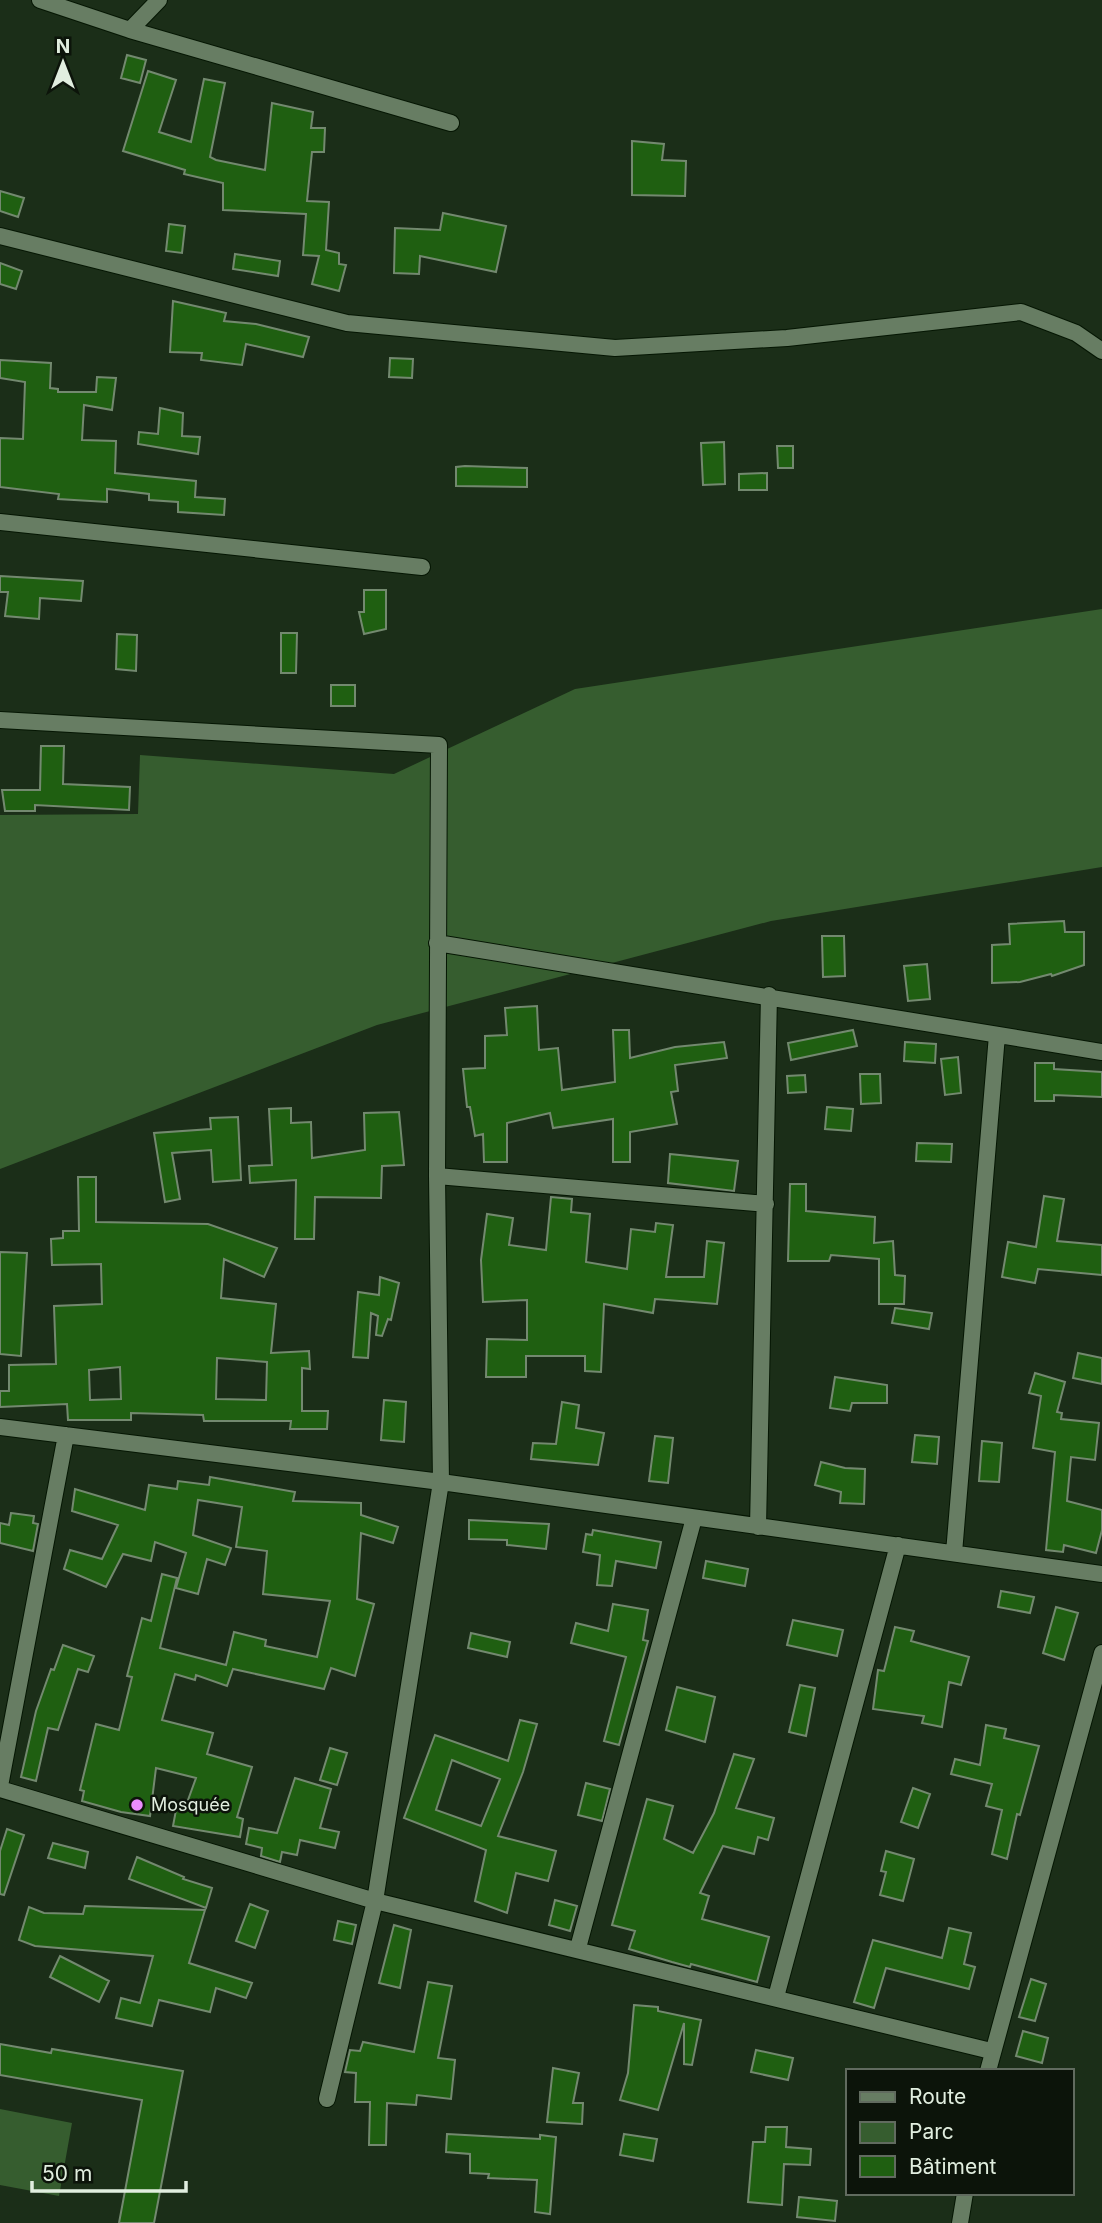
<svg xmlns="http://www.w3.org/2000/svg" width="1102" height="2223" viewBox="0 0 1102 2223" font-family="Inter,sans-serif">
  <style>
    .green { fill: #365d2f }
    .building { fill: #1f5f11; stroke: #73896f; stroke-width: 2; fill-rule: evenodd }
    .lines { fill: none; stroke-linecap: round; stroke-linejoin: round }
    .street-casing { stroke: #051603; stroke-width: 18 }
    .street { stroke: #677d63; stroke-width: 16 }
    .poi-dot { fill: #ea8dfd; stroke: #0c140a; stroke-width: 2.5 }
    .labels { text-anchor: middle; stroke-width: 5; stroke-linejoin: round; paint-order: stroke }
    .poi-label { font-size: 18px; fill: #e1eedf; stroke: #0c140a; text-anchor: start }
  </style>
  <rect width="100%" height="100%" fill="#1b2e18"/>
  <path class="green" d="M1102,609V867L771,921L377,1025L0,1169V815L138,814L140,755L394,774L575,689Z
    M0,2109L72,2123L59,2196L0,2185Z"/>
  <path class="building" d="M127,55L146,60L140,83L121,78Z
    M148,71L176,80L159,132L191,142L204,79L225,83L210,157L216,160L265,170L272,103L313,112L311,128H325L324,152H312L307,201L329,202L326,250L339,253V264L346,265L339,291L312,284L319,256L303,255L306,214L223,210V183L184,174L185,170L123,151Z
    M632,141L664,144L662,160L686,161L685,196L632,195Z
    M0,191L24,198L18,217L0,211Z
    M443,213L506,226L496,272L420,256L419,274L394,273L395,228L440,230Z
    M169,224L185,226L182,253L166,251Z
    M235,254L280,261L278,276L233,269Z
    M0,263L22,271L16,289L0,284Z
    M173,301L226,313L224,321L256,324L309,337L303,357L246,344L242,365L201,360L202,353L170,352Z
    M390,358L413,359L412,378L389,377Z
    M0,360L51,363L50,388L58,389V392H96L97,377L116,378L112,410L84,405L82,440L116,441L115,473L196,481L195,497L225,499L224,515L178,512V502L149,500V494L107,489V502L58,499L59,494L0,487V438L23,439L25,382L0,378Z
    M160,408L183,413L182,436L200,437L198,454L138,444L139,432L158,434Z
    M724,442L725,484L703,485L701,443Z
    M777,446H793V468H778Z
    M465,466L527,468V487L456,486V467Z
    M767,473V490H739V474Z
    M0,576L83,581L81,601L40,598L39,619L5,616L8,592H0Z
    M364,590H386V629L364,634L359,612H364Z
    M281,633H297L296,673H281Z
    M117,634L137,635L136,671L116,669Z
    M331,685H355V706H331Z
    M41,746H64L63,784L130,787L129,810L35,805V811H5L2,790H40Z
    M1064,921L1065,932H1084V965L1052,976L1051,974L1020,982L992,983V945L1010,944L1009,924Z
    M822,936H844L845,976L823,977Z
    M927,964L930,999L908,1001L904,966Z
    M537,1006L539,1050L558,1048L562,1090L615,1082L613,1030H629L630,1058L675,1047L724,1042L727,1058L675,1065L678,1091L671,1092L677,1124L630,1132V1162H613V1119L553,1128L550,1113L507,1123V1162H484L483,1134L475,1136L470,1107H467L463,1069L485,1068V1036L507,1035L505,1008Z
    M853,1030L857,1046L791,1060L788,1043Z
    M905,1042L936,1044L935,1063L904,1061Z
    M958,1057L961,1093L945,1095L941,1059Z
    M1035,1063H1054V1069L1102,1072V1097L1054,1095V1101H1035Z
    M860,1074H880L881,1103L861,1104Z
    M805,1075L806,1092L788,1093L787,1076Z
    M827,1107L853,1109L851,1131L825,1129Z
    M291,1108V1123L311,1122L312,1158L365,1150L364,1113L399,1112L404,1165L382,1166L381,1198L315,1197L314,1239H295L296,1180L250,1183L249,1166L272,1165L269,1109Z
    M238,1117L241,1180L213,1182L211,1150L172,1153L180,1199L165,1202L154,1133L211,1129L210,1118Z
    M917,1143L952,1144L951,1162L916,1161Z
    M670,1154L738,1161L734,1191L668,1183Z
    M78,1177H96V1222L208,1224L277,1248L264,1277L224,1259L221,1298L276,1304L271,1353L309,1351L310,1369L302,1368V1411H328L327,1429H290L291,1421H204L203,1415L131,1413V1420H68L67,1404L0,1407V1391H9V1365L56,1364L54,1306L102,1304L101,1264L52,1265L51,1239L63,1238V1231H79ZM217,1358L267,1362L266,1400L216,1399ZM120,1367L121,1399L90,1400L89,1370Z
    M790,1184H806V1211L875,1217L874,1243L893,1241L895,1275L905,1276L904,1304H879V1259L831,1255L829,1261H788Z
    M1044,1196L1064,1199L1057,1241L1102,1245V1275L1038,1269L1035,1283L1002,1277L1008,1242L1036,1247Z
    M551,1197L572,1199L571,1212L590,1214L586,1262L627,1269L631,1229L655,1232L656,1223L673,1225L666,1277H704L707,1241L724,1243L717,1304L655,1299L653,1313L604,1304L601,1372L585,1371V1356H526V1377H486L487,1339L527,1340V1300L483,1302L481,1260L487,1214L513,1218L509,1245L546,1250Z
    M0,1252L27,1253L21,1356L0,1354Z
    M380,1277L399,1283L391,1320L388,1319L382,1336L376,1335L378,1316L371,1313L368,1358L353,1357L358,1292L379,1295Z
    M895,1308L932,1313L929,1329L892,1323Z
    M1078,1353L1102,1358V1384L1073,1378Z
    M1035,1373L1065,1382L1057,1412L1062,1413L1061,1419L1099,1423L1095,1460L1071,1457L1067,1501L1102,1510V1530L1096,1553L1064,1545L1063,1552L1046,1550L1055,1452L1033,1448L1041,1396L1029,1393Z
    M835,1377L887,1385V1403H852L850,1411L830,1408Z
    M384,1400L406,1402L404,1442L381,1440Z
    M562,1402L579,1405L576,1428L604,1433L598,1465L531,1459L533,1443L556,1444Z
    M915,1435L939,1437L937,1464L912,1462Z
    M655,1436L673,1438L668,1483L649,1481Z
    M982,1441L1002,1443L999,1482L979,1481Z
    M821,1462L845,1468L865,1469L864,1504L840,1503L841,1492L815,1485Z
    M210,1477L295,1492L293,1501L361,1503V1515L398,1527L393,1543L361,1533L357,1599L374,1604L355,1676L331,1668L324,1689L233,1669L227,1686L196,1675L195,1680L175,1674L162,1720L213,1733L207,1754L252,1767L237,1817L243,1819L240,1837L173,1826L176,1810L184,1811L196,1778L156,1768L150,1816L121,1812L82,1801L84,1791L80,1790L96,1724L119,1730L132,1677L127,1676L142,1618L151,1621L162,1574L177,1578L160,1648L226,1665L234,1632L266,1640L265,1646L317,1657L330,1601L263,1594L267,1551L236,1547L242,1507L198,1500L193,1535L231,1548L225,1565L207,1559L198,1594L176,1588L186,1553L155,1542L151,1561L123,1554L106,1587L64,1569L70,1550L102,1559L118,1525L72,1511L75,1489L145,1510L149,1485L177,1489L178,1481L209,1485Z
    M11,1513L34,1516L33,1523L38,1524L33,1551L0,1543V1523L9,1525Z
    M469,1520L549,1524L546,1549L507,1545V1540L469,1539Z
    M593,1530L661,1542L656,1568L616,1561L612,1586L597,1585L600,1555L583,1552L586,1534L592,1535Z
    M706,1561L748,1569L745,1586L703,1578Z
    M1001,1591L1034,1597L1030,1613L998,1607Z
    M613,1604L648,1610L643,1640L648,1641L619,1745L604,1741L626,1657L571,1643L576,1623L608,1631Z
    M1056,1607L1078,1613L1064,1660L1043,1653Z
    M793,1620L843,1630L837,1656L787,1645Z
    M895,1627L914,1631L911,1641L969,1657L961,1685L949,1682L942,1727L922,1723L924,1716L873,1709L878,1670L884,1671Z
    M471,1633L510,1642L507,1657L468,1648Z
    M63,1645L94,1656L88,1672L78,1669L58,1730L48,1728L36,1781L21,1777L36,1711L51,1669L54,1670Z
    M800,1685L815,1688L806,1736L789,1732Z
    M677,1687L715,1697L705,1742L666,1730Z
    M520,1720L537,1724L523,1772L498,1836L556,1851L548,1881L516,1873L507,1913L475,1901L486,1850L404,1818L435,1735L508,1761ZM452,1760L500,1779L481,1826L436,1810Z
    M986,1725L1006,1729L1004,1738L1039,1746L1020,1815L1017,1814L1007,1859L992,1854L1002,1810L986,1806L992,1784L951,1774L955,1759L980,1765Z
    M330,1748L347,1753L337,1785L320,1780Z
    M734,1754L754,1759L736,1808L774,1818L768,1840L758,1837L754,1854L723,1846L700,1893L709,1896L702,1919L769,1937L757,1982L691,1964L690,1967L672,1962L629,1949L635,1931L612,1925L647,1799L673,1806L664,1839L693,1853L714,1813Z
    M295,1778L331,1789L320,1828L339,1832L335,1848L300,1840L297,1855L282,1852L280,1862L261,1856L262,1848L246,1844L249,1828L277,1833Z
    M586,1783L610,1789L602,1821L578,1815Z
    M913,1788L930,1794L918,1828L901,1822Z
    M7,1829L24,1835L4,1895L0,1894V1851Z
    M53,1843L88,1852L85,1868L48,1858Z
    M886,1851L914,1859L903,1901L880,1895L886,1872L881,1871Z
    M137,1857L184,1877L183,1879L212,1888L206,1908L129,1879Z
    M555,1900L577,1906L570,1931L549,1925Z
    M250,1904L268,1911L255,1948L236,1941Z
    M85,1906L205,1910L189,1963L252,1983L246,1998L216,1988L210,2012L159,2000L152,2026L116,2018L121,1998L140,2003L153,1956L35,1946L19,1940L29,1907L44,1913L83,1914Z
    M338,1921L356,1925L352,1944L334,1940Z
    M394,1925L411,1930L400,1988L379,1983Z
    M949,1928L971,1933L964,1964L975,1967L969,1989L886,1968L874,2008L854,2002L873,1940L942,1958Z
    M60,1956L109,1981L99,2002L50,1977Z
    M1031,1979L1046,1984L1035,2021L1019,2017Z
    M428,1982L452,1986L438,2058L455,2060L451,2099L417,2095L416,2105L387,2103L386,2145H369L370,2102H355L356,2073L345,2072L350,2050L360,2051L363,2042L414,2052Z
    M634,2005L658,2007V2011L701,2020L692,2065L684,2064V2023L658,2110L620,2100L628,2073Z
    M1023,2031L1048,2038L1042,2063L1016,2056Z
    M0,2044L51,2053L52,2049L183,2071L154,2223H119L142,2100L0,2075Z
    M756,2050L793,2058L788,2080L751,2072Z
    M553,2068L579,2073L573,2103H583L582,2124L547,2122Z
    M766,2127H787L786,2147L811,2149L810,2165L784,2164L782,2205L748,2202L753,2142H765Z
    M447,2134L540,2139V2135L556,2137L550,2214L535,2212L537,2180L488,2178L489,2174L470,2173V2154L446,2152Z
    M624,2134L657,2139L653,2161L620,2155Z
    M799,2197L837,2201L835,2221L797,2217Z"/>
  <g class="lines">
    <defs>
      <path id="street" d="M40,0L130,30L451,123
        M130,30L159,0
        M0,236L347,323L615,348L787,338L1021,312L1076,333L1102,351
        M0,522L422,567
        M0,720L439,745L437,1176L441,1482L375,1901L327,2099
        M437,943L1102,1052
        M437,1176L766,1204
        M0,1427L441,1482L1102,1574
        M758,1527L769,995
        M954,1553L997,1035
        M0,1786L66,1435
        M0,1789L375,1901L991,2051
        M578,1948L694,1518
        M776,1997L898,1545
        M988,2071L1102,1653
        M960,2223L965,2193"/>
    </defs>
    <use href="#street" class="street-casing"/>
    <use href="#street" class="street"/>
  </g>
  <circle class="poi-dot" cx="137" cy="1805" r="7"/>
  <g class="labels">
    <g class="poi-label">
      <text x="151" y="1811">Mosquée</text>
    </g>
  </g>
  <rect x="846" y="2069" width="228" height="126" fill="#0c140a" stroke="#616b5f" stroke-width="2"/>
  <rect x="860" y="2092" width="35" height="10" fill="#677d63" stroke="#616b5f" stroke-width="2"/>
  <text x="909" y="2104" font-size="21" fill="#e1eedf">Route</text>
  <rect x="860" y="2122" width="35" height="21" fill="#365d2f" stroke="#616b5f" stroke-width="2"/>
  <text x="909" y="2139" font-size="21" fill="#e1eedf">Parc</text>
  <rect x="860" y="2156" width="35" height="21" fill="#1f5f11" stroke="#616b5f" stroke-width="2"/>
  <text x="909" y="2174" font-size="21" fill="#e1eedf">Bâtiment</text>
  <g transform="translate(63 63)" stroke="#0c140a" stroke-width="5" paint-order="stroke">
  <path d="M0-5L12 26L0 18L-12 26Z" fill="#e1eedf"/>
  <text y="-10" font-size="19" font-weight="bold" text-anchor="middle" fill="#e1eedf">N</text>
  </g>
  <path d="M32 2181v10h154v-10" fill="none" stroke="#e1eedf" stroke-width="3.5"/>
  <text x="42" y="2181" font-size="21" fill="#e1eedf" stroke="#0c140a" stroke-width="5" paint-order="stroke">50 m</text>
</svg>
